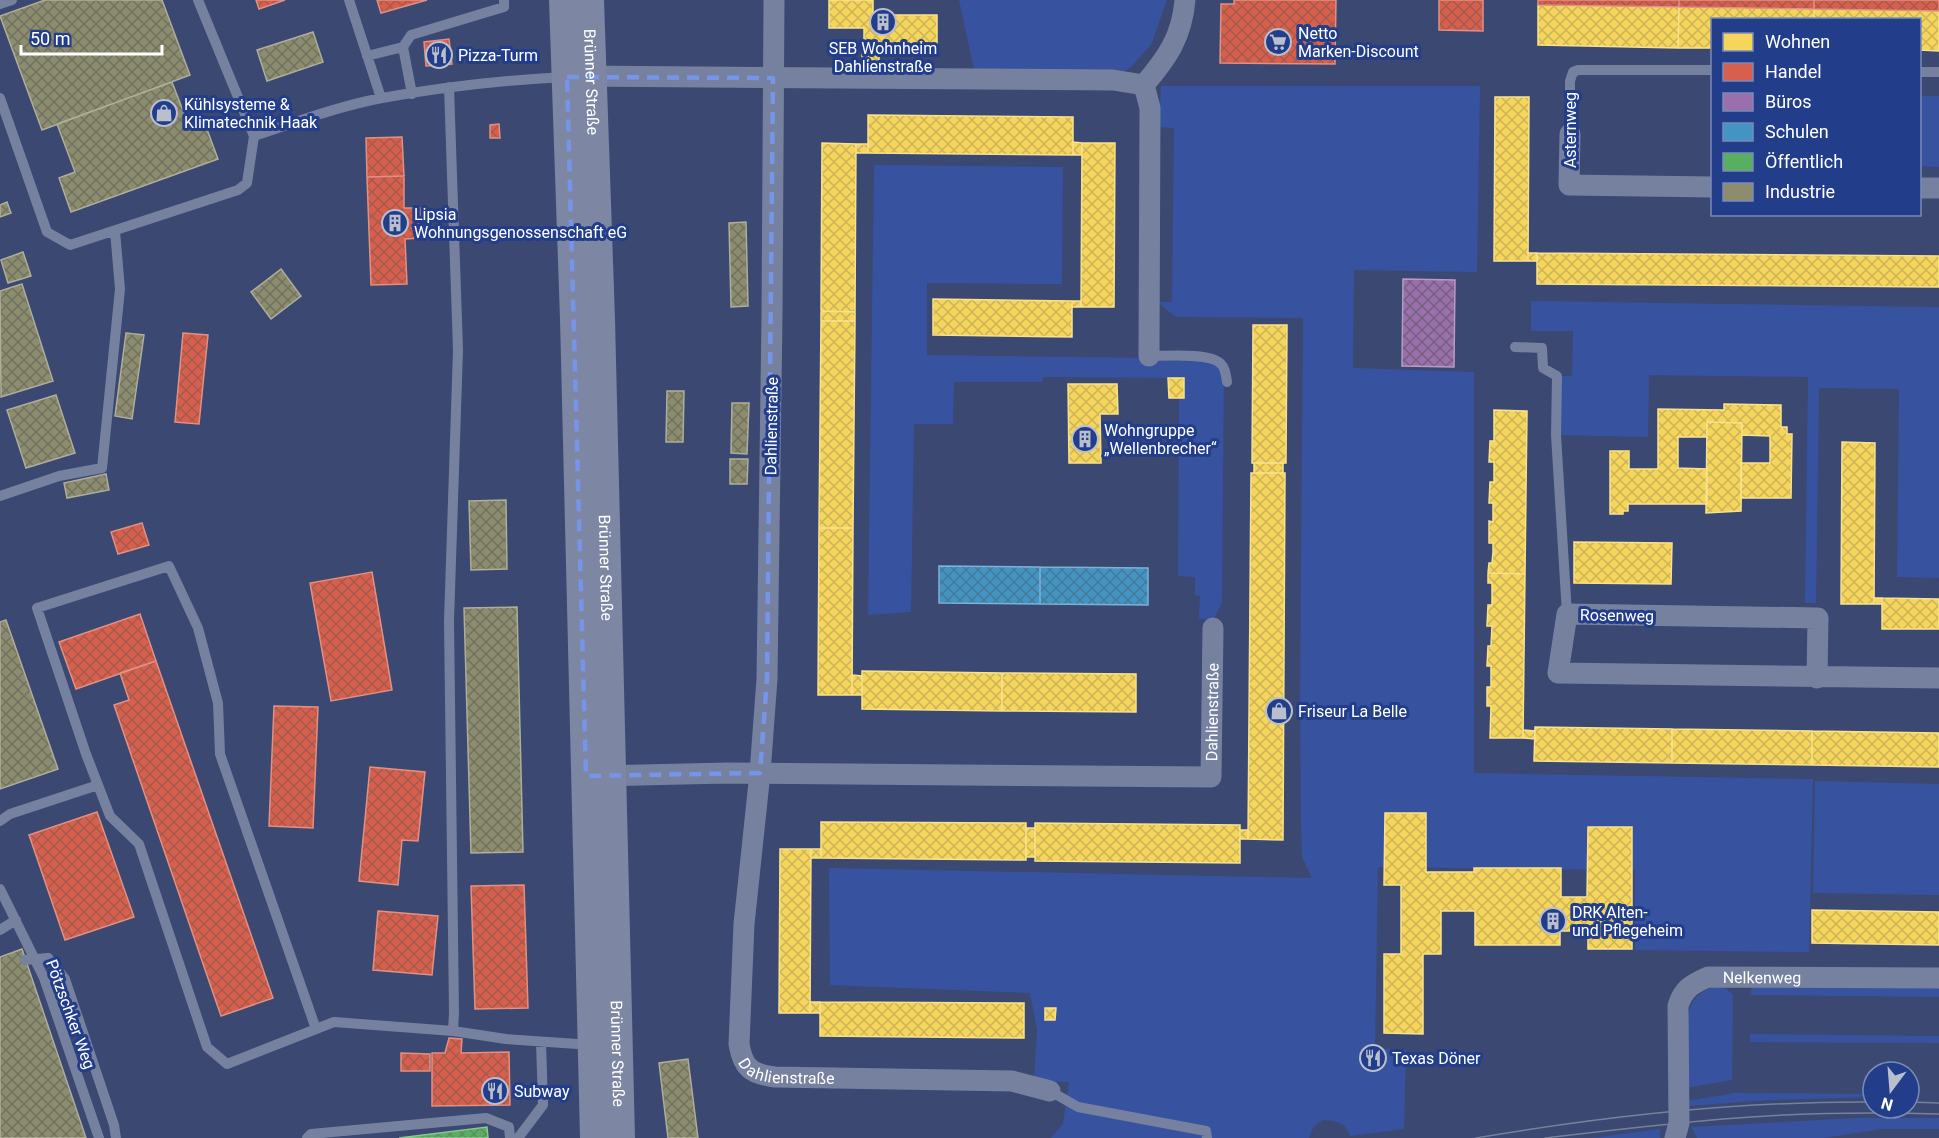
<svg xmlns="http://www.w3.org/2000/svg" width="1939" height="1138" viewBox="0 0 1939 1138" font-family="Roboto,sans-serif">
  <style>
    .green { fill: #3753a0 }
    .homes { fill: url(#homes-cross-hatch); stroke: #f9e28d; stroke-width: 1.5 }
    .shops { fill: url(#shops-cross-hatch); stroke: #e29082; stroke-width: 1.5 }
    .offices { fill: url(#offices-cross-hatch); stroke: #b89bc4; stroke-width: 1.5 }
    .schools { fill: url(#schools-cross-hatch); stroke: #7bb3d5; stroke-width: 1.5 }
    .public { fill: url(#public-cross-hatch); stroke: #8cc690; stroke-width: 1.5 }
    .industry { fill: url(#industry-cross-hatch); stroke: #aeae9a; stroke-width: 1.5 }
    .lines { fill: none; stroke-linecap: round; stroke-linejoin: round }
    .service { stroke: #76819f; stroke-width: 10 }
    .minor { stroke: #76819f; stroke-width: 21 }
    .secondary { stroke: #7d86a3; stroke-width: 30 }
    .tram { stroke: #76819d; stroke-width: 1.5 }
    .service-bridge { stroke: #76819f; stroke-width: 10 }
    .marked { fill: none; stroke: #7795e8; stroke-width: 4.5; stroke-dasharray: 12 8; stroke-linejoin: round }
    .labels { text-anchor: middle; stroke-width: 6; stroke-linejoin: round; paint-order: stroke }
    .poi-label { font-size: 16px; fill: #fff; stroke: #223d8a; text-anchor: start }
    .street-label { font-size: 16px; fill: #fff; stroke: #223d8a }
  </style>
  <defs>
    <pattern id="homes-cross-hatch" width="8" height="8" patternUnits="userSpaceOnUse" patternTransform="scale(1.5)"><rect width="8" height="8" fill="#f6d55c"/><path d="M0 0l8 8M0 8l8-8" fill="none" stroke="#ccb358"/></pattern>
    <pattern id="shops-cross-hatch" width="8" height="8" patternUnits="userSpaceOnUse" patternTransform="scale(1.5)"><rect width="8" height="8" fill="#d6604d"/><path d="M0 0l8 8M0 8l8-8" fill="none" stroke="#a6594d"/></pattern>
    <pattern id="offices-cross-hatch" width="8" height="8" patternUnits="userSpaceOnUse" patternTransform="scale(1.5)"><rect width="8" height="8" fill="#9970ab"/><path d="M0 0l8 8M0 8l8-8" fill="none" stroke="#766080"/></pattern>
    <pattern id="schools-cross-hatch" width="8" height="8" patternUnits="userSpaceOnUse" patternTransform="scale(1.5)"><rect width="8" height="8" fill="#4393c3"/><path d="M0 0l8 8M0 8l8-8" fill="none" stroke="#467a99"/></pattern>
    <pattern id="public-cross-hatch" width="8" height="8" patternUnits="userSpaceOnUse" patternTransform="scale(1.5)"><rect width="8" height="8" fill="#5aae61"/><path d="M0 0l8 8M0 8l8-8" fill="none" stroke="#56915b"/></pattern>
    <pattern id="industry-cross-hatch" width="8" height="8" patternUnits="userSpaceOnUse" patternTransform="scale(1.5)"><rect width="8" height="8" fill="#8c8c6e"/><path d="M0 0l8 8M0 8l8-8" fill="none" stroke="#727260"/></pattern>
  </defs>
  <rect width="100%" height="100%" fill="#3a4872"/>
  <path class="green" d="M959,0H1167L1151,45L1131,67L1113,80L976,79Z
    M1161,86H1480L1477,272L1354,270L1353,368L1474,372V773L1813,779L1809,952L1635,950V870L1378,867L1375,1048L1406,1050L1404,1129L1350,1136C1346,1122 1336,1121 1323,1120L1314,1126L1309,1138H1051L1063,1124L1069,1082L1034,1081L1037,1030L1030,993L830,985L829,868L1312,878L1302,857L1301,823L1300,701L1303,318L1176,317L1157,302H1172L1174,128L1159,127Z
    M1920,96H1939V167L1920,166Z
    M874,165L1063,167L1062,284L927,283V355L1224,359L1222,603L1213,620L1199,619L1200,596L1195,595V577L1178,576L1179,398L1184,397V378L1043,377L1042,382H954L953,424H914L911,612L868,615Z
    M1531,301L1939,307V578L1897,577L1899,389L1819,388L1816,603H1805L1808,377L1649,375L1648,437L1556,435L1557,376H1572L1573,331H1531Z
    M1815,781L1939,784V895L1813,893Z
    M1715,986L1724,987L1733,995L1732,1080L1686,1088C1687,1068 1683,1018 1692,1003C1697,994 1706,990 1715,986Z
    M1752,987L1939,988V997L1750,995Z
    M1750,1034L1939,1036V1043L1750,1042Z
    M1735,1093L1873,1094V1097L1771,1100L1687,1106V1101Z
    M1856,1118H1939V1129H1882L1824,1138H1697L1691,1127Z
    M1660,1129V1138H1592Z"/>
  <path class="homes" d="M829,0H873V15H937V47H864V28H829Z
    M1538,5L1679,7L1678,48L1538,45Z
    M1679,7L1814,9V20H1712V48H1678Z
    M1814,9L1939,11V51L1920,50V20H1814Z
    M862,50H879V63H862Z
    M1495,97H1529L1528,261H1494Z
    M868,115L1073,117V155L868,153Z
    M1073,142L1082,143V155H1073Z
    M822,143L856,144L855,312L821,311Z
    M1082,143H1115L1114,307H1081Z
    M856,144H868V153H856Z
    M1528,253H1537V261H1528Z
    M1537,253L1939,256V287L1537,284Z
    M933,299L1072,301V337L933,335Z
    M1072,301H1081V307H1072Z
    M821,311L855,312V321H821Z
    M821,321H855L853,528H819Z
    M1253,325H1287L1286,463H1252Z
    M1168,378H1184V398H1169Z
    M1068,384H1117L1118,414H1100L1101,463H1069Z
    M1724,404L1781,405V427H1787V434H1792L1791,498H1741V463H1770V436L1742,435V423L1707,422V437H1678V468L1707,469V504H1628V511H1623V514H1610V451H1629V469H1658V409L1724,410Z
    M1494,410L1527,411L1525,574L1488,573L1489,563H1492L1493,552V543H1489V521L1493,522V503H1489L1490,482H1494V462H1489L1490,441H1494Z
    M1707,422L1742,423L1741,511L1706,513Z
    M1842,442L1875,443L1874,604H1841Z
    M1254,463H1283V473H1254Z
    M1251,473H1285L1283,840L1248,839Z
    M819,528H853L852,695H818Z
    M1574,542L1672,543L1671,584L1574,583Z
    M1488,573L1525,574L1523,738H1490L1491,706H1487V687H1491V666H1487L1488,646H1491L1492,626H1487L1488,605H1492V583H1488Z
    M1874,598H1882V604H1874Z
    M1882,598L1939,599V629H1882Z
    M862,671L1002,673V711L862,709Z
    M1002,673L1136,674V712L1002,711Z
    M852,675L862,676V695H852Z
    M1535,727L1672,729V763L1534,761Z
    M1672,729L1812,731V765L1672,763Z
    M1523,730L1535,731V739L1523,738Z
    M1812,731L1939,733V767L1812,765Z
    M1385,813H1426V872H1474V868H1561V897H1587L1588,827H1632V949H1588V931H1560V945H1475V911H1441V954H1423V1034L1384,1033V954H1401V885H1384Z
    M821,822L1026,823V860L821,858Z
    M1035,823L1240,825V863L1035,861Z
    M1026,828H1035V857H1026Z
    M1240,830H1248V839H1240Z
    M780,849H811L810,1013H779Z
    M811,849H821V858H811Z
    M1812,910L1939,912V945L1812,943Z
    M810,1002H820V1013H810Z
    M820,1002L1024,1003V1038L820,1036Z
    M1045,1008H1056L1055,1020H1045Z"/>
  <path class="shops" d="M256,0H285L259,9Z
    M377,0H427L381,13Z
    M1234,0H1336L1335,64L1220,63L1221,4H1234Z
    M1439,0H1483V31L1439,30Z
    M1538,0H1679V7L1538,5Z
    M1679,0H1814V9L1679,7Z
    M1814,0H1939V11L1814,9Z
    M449,39L452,64L426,66L424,42Z
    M499,124L500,138H490V125Z
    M402,137L404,176L367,177L366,138Z
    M404,176V208H420L421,238L405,239L407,284L371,285L367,177Z
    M183,333L208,335L199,424L175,422Z
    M142,523L149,545L118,554L111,532Z
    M372,572L392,690L331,701L310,583Z
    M140,614L156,661L76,689L59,642Z
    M156,661L273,998L221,1016L114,705L129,700L120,673Z
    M274,706L318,707L313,828L269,826Z
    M370,767L425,772L418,841L402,840L398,885L359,881Z
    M97,812L134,917L65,940L29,835Z
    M524,885L528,1008L475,1009L471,886Z
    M378,911L438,916L432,975L373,970Z
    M449,1038L462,1039L461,1053L509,1052L510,1105L432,1106V1053H445Z
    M1365,1050L1381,1051V1067L1364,1066Z
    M401,1053L430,1054V1071H401Z"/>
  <path class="offices" d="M1403,279L1455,280L1454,367L1402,366Z"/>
  <path class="schools" d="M939,566L1040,567V604L939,603Z
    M1040,567L1148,568V605L1040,604Z"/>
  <path class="public" d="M487,1127L488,1138H399Z"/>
  <path class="industry" d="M45,0H162L190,75L42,130L0,16Z
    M313,32L323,62L267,81L257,50Z
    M172,82L190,129L205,124L218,159L71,212L59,178L75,172L57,124Z
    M7,202L11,213L0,217V205Z
    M746,222L748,306L731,307L729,223Z
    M23,252L31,276L8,283L1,260Z
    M281,269L301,296L271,319L251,292Z
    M22,284L53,381L1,397L0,291Z
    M126,333L144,335L132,419L115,416Z
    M667,391H684L683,442H666Z
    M56,395L75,453L26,468L7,410Z
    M732,403H749L747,454L731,453Z
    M730,459H748L747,484H730Z
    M106,474L109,490L67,498L64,483Z
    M506,500L507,569L471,570L469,501Z
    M517,607L523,852L471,853L464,608Z
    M6,620L58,769L0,789V622Z
    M22,949L86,1138H0V957Z
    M688,1059L698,1138H668L659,1063Z"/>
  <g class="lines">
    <path class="service" d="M198,0L254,136
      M349,0L381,98
      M0,4L12,0
      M367,56L403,47
      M1920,72H1939
      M449,87L458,350L449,621L454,1013L453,1031
      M412,94L403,47L411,35L504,7V0
      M0,98L47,232L70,245L238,190L247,183L254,136C296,122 339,106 382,98C443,87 505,80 566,77
      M1570,134V81L1573,72L1578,70H1712
      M1515,347L1542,348L1543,368L1557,376L1556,435L1567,614
      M1149,356C1165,356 1211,352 1221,364C1226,369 1226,376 1227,382
      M0,496L59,476L102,468L120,289L115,231
      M0,821L10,814L98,785
      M0,889L44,978L99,1138
      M0,930L16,920
      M48,958L65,979L114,1125L116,1138
      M316,1029L220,754L218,703L198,628L169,566L37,608L86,754L110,816L139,844L207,1047L227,1064L334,1022L453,1031L506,1039L592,1045
      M1050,1091L1078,1107L1206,1131L1207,1138
      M307,1138L311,1134L486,1118L509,1127L510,1138
      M518,1138L543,1105L541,1042"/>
    <g class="minor">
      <path id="s1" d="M774,0L772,315L767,679L760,773L744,924L739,1044C743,1068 751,1074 775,1077L1012,1081L1050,1091"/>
      <path d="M578,76L1113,80L1144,85"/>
      <path d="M1144,85L1150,108L1149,356"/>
      <path d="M1144,85C1167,58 1182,37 1185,0"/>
      <path d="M1570,134L1569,185L1712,187"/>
      <path d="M1920,188H1939"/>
      <path d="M1817,678L1818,618L1567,614L1558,673L1939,678"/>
      <path id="s2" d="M598,776L727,773L1211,777L1213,628"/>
      <path id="s3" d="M1675,1138L1679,1123L1678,1006C1683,989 1692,984 1708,977L1939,978"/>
    </g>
    <g class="secondary">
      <path d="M564,0L575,319L595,1138"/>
      <path id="s4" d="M589,0L600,319L620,1138"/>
    </g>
    <path class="tram" d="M1909,1102L1939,1103
      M1476,1138C1606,1116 1740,1101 1873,1102
      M1545,1138C1604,1131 1664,1124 1723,1119C1795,1113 1867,1112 1939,1114"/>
    <path class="service-bridge" d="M25,960L48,958"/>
  </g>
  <path class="marked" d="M567,77L773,78L767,679L760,773L586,776Z"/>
  <defs>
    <symbol id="building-ring" viewBox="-11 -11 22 22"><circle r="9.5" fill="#223d8a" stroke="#babfce" stroke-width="1.5"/><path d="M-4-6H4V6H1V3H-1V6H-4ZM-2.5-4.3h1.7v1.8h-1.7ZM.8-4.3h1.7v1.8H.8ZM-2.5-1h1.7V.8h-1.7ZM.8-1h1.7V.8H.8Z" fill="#babfce"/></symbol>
    <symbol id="supermarket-ring" viewBox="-11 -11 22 22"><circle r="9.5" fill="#223d8a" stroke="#babfce" stroke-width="1.5"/><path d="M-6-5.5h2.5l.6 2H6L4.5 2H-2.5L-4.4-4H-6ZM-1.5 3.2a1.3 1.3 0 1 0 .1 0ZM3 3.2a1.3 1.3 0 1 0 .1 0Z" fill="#babfce"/></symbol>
    <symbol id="restaurant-ring" viewBox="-11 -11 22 22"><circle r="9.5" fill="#223d8a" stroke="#babfce" stroke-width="1.5"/><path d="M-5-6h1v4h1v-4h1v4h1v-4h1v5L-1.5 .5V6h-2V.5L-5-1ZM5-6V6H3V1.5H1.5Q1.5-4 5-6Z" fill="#babfce"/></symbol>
    <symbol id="shop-ring" viewBox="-11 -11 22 22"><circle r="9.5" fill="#223d8a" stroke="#babfce" stroke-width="1.5"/><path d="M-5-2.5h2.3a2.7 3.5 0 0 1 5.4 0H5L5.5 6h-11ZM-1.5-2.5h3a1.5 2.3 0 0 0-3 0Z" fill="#babfce"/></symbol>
  </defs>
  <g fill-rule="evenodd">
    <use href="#building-ring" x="868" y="7" width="30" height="30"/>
    <use href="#supermarket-ring" x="1263" y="27" width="30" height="30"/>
    <use href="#restaurant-ring" x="424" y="40" width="30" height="30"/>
    <use href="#shop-ring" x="149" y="98" width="30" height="30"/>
    <use href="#building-ring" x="380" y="208" width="30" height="30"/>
    <use href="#building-ring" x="1070" y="424" width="30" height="30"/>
    <use href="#shop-ring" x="1264" y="696" width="30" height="30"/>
    <use href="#building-ring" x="1538" y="906" width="30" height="30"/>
    <use href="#restaurant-ring" x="1358" y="1043" width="30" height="30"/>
    <use href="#restaurant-ring" x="480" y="1076" width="30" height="30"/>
  </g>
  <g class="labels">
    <g class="poi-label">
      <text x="1298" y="39">Netto<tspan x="1298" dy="18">Marken-Discount</tspan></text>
      <text x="883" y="54" text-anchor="middle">SEB Wohnheim<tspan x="883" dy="18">Dahlienstraße</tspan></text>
      <text x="458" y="61">Pizza-Turm</text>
      <text x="184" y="110">Kühlsysteme &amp;<tspan x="184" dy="18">Klimatechnik Haak</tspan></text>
      <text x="414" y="220">Lipsia<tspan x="414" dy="18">Wohnungsgenossenschaft eG</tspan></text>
      <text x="1104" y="436">Wohngruppe<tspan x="1104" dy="18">„Wellenbrecher“</tspan></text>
      <text x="1298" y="717">Friseur La Belle</text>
      <text x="1572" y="918">DRK Alten-<tspan x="1572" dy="18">und Pflegeheim</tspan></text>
      <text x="1392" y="1064">Texas Döner</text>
      <text x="514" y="1097">Subway</text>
    </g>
    <g class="street-label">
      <text dy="6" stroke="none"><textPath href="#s4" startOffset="82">Brünner Straße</textPath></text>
      <text transform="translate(1570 130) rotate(-90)" y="6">Asternweg</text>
      <text transform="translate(771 426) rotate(-89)" y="6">Dahlienstraße</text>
      <text dy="6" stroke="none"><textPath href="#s4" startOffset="568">Brünner Straße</textPath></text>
      <text transform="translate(1617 615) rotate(1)" y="6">Rosenweg</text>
      <text dy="6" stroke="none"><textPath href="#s2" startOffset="678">Dahlienstraße</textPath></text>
      <text dy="6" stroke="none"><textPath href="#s3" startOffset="230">Nelkenweg</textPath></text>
      <text transform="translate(71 1014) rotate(70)" y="6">Pötzschker Weg</text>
      <text dy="6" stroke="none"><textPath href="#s4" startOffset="1054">Brünner Straße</textPath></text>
      <text dy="6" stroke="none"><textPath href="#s1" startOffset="1110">Dahlienstraße</textPath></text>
    </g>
  </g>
  <rect x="1711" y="18" width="210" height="198" fill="#223d8a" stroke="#7a8bb9" stroke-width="1.5"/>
  <rect x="1723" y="33" width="30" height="18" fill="#f6d55c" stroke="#7a8bb9" stroke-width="1.5"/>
  <text x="1765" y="48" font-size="18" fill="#ffffff">Wohnen</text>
  <rect x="1723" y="63" width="30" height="18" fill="#d6604d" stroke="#7a8bb9" stroke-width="1.5"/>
  <text x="1765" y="78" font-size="18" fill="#ffffff">Handel</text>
  <rect x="1723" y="93" width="30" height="18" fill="#9970ab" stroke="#7a8bb9" stroke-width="1.5"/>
  <text x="1765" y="108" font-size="18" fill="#ffffff">Büros</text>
  <rect x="1723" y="123" width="30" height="18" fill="#4393c3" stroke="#7a8bb9" stroke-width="1.5"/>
  <text x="1765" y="138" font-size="18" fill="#ffffff">Schulen</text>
  <rect x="1723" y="153" width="30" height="18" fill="#5aae61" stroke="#7a8bb9" stroke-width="1.5"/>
  <text x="1765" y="168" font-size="18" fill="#ffffff">Öffentlich</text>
  <rect x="1723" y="183" width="30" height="18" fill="#8c8c6e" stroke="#7a8bb9" stroke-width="1.5"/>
  <text x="1765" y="198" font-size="18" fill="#ffffff">Industrie</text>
  <g transform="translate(1891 1090) rotate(196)"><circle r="28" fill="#223d8a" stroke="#7a8bb9" stroke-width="1.5"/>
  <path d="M0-4.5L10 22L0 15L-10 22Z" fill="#babfce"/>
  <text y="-9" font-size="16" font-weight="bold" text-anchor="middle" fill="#ffffff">N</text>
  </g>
  <path d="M21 45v9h141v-9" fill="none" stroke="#ffffff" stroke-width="3"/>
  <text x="30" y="45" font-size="18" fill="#ffffff" stroke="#223d8a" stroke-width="4.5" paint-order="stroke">50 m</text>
</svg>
